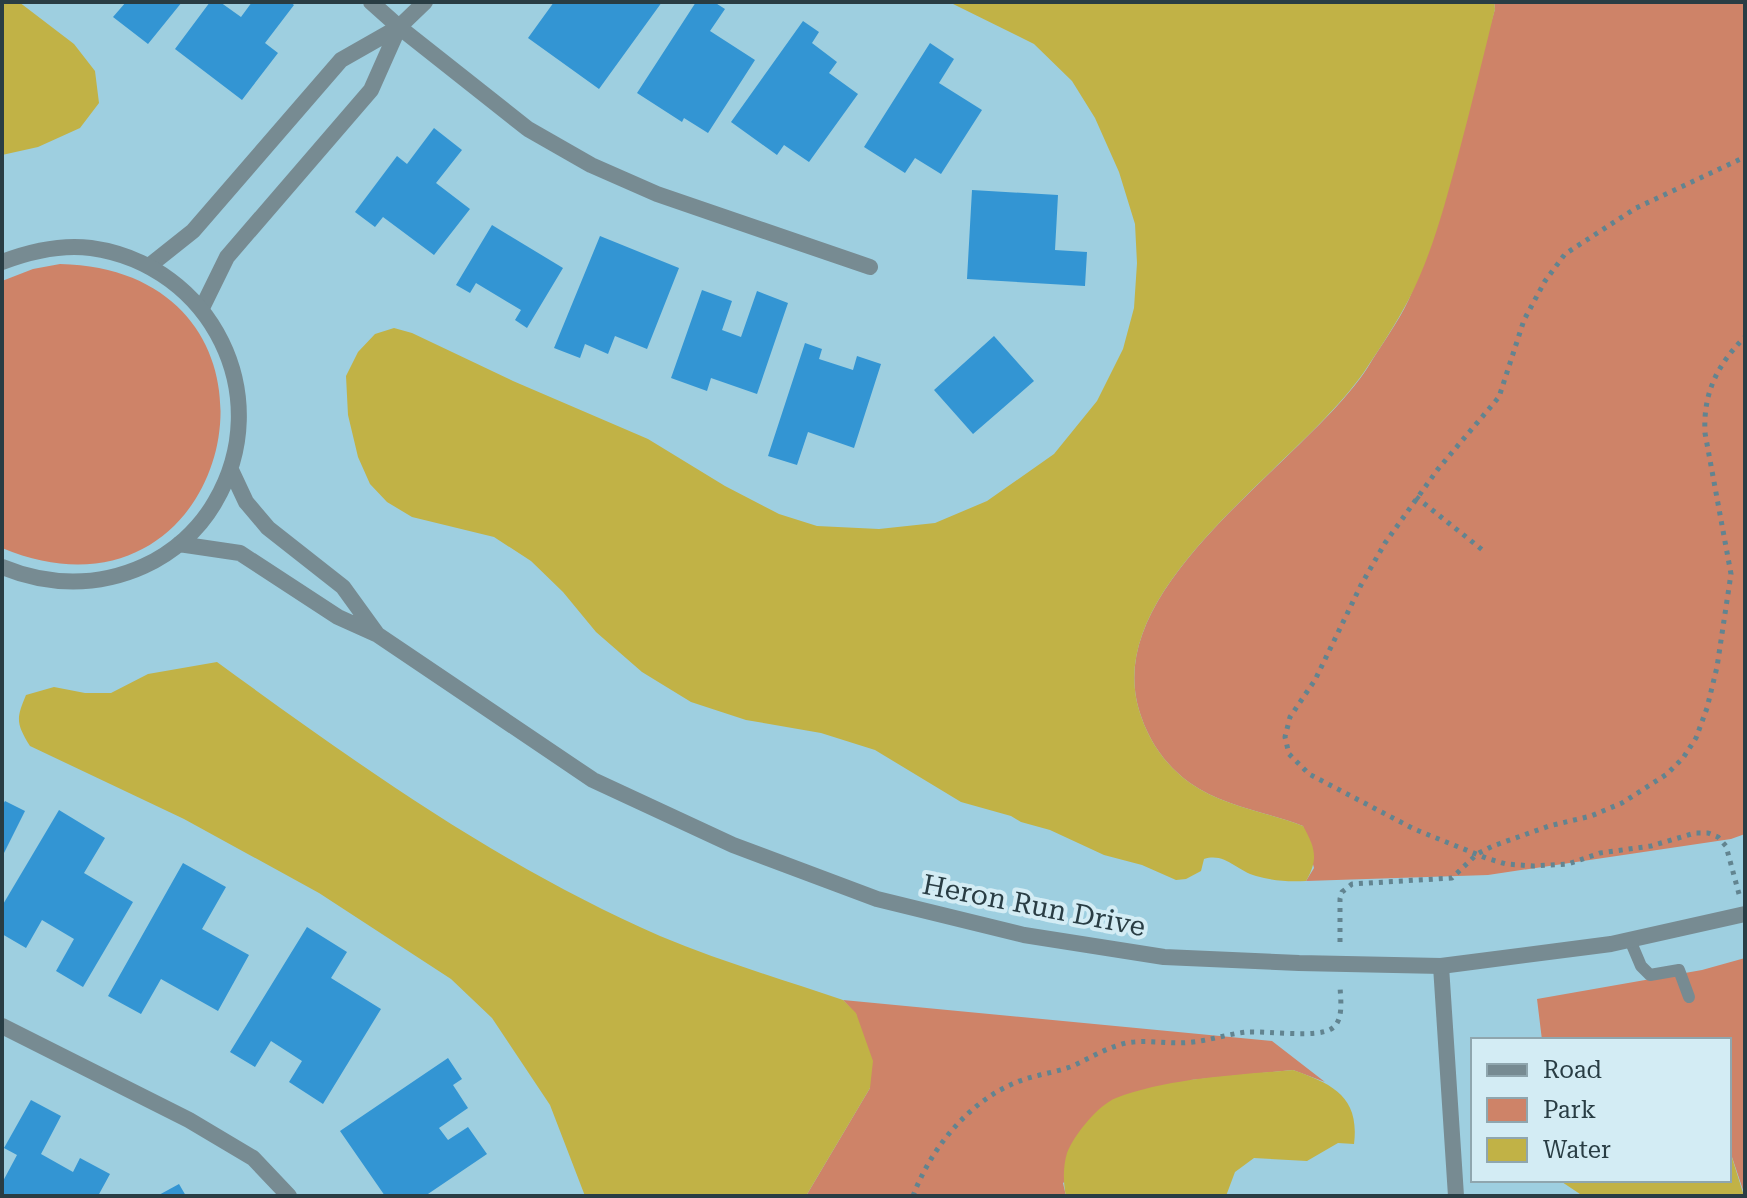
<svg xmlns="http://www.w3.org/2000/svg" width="1747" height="1198" viewBox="0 0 1747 1198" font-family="'Roboto Serif',serif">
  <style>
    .green { fill: #ce8368 }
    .water { fill: #c1b246 }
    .building { fill: #3395d3 }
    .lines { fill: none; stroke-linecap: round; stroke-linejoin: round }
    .path { stroke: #628490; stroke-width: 5; stroke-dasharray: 4 6; stroke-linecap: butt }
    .service { stroke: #778b92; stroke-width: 12 }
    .minor { stroke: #778b92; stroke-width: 16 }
    .tertiary { stroke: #778b92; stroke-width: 16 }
    .labels { text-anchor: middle; stroke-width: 8; stroke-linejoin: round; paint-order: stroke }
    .street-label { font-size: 28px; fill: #293d44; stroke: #d3ecf4 }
  </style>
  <rect width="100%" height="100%" fill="#9ecfe0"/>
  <path class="green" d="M1494,2H1745V834L1731,839L1488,875L1306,881L1314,868L1303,826C1267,812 1222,806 1190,783C1165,765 1148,740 1139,710C1101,582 1306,463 1368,367C1381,345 1398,323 1409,299C1422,271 1428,237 1437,207C1456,141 1476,75 1495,9Z
    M60,264C319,270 239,647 2,548V281L33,269Z
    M1745,958V1196L1729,1148V1040H1542L1537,999L1702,970Z
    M843,1000L1272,1041L1325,1082L1293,1070L1191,1080L1063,1183L1066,1196H806L870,1088L856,1014Z"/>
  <path class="water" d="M2,2H19L74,44L95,71L99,103L80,128L38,147L2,155Z
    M949,2H1494L1495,9C1483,58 1471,107 1458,156C1445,204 1432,254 1409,299C1397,322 1382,345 1368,366C1306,463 1101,582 1139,710C1148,740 1165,765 1190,783C1222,806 1267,812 1303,826C1315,847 1319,859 1306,881C1289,882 1273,881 1256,876C1237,871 1225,852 1204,859L1201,871L1186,879L1176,880L1142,865L1104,855L1050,830L1021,822L1011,816L961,802L875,750L821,733L746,720L691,702L642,672L596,632L563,592L531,561L494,537L412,517L387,502L370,484L358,457L348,415L346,376L358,352L375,334L394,328L412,333L513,381L648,439L725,486L779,514L817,526L879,529L935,523L987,501L1054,454L1097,401L1123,349L1134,308L1137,263L1135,224L1119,172L1095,118L1072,81L1034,44Z
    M217,662C357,764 501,867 660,936C719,961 782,979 843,1000L856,1013L873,1061L870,1088L806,1196H585L550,1105L492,1018L451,979L319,893L184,819L30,746C16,723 16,719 26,695L54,687L85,693H111L148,674Z
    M1293,1070C1332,1084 1360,1096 1354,1144L1338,1143L1307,1161L1254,1158L1235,1172L1226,1196H1066C1063,1183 1063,1166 1067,1153C1074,1135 1098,1105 1116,1098C1168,1078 1237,1075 1293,1070Z
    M1729,1148L1744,1196L1580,1194L1559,1180H1729Z"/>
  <path class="building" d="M126,2H182L148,44L113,17Z
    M210,2H220L241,17L252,2H290L294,5L265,43L278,53L242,100L175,49Z
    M554,2H662L599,89L528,38Z
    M696,2H714L725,9L710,31L755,60L708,133L684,118L682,122L637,93Z
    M803,21L819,32L812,43L837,62L829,73L858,94L809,162L784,145L777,155L731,122Z
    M930,43L954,59L939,83L982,110L941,174L915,158L905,173L864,147Z
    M434,128L462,150L436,183L470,209L434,255L383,217L375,227L355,212L397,156L407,164Z
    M972,190L1058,195L1055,250L1087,252L1085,286L967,279Z
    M492,225L563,268L527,328L515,320L521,310L476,283L470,293L456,285Z
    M600,236L679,268L647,349L615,336L608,354L585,344L580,358L554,348Z
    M702,290L732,301L722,330L741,337L757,291L788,303L757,394L711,378L707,391L671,378Z
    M994,336L1034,381L973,434L934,390Z
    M805,343L822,349L819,359L853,370L857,356L881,364L854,448L808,432L797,465L768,456Z
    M5,801L25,811L2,857V806Z
    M59,810L105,838L84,873L133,902L83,987L56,971L74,939L42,920L26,948L2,934V906Z
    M183,863L226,887L202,929L249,955L218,1011L161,979L141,1014L108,996Z
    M307,927L347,952L331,978L381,1009L323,1104L289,1082L302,1061L271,1041L255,1067L230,1052Z
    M448,1058L462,1079L453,1085L468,1108L439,1128L448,1140L468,1127L487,1154L425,1196H385L340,1131Z
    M31,1100L61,1116L41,1154L73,1172L80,1158L110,1174L98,1196H2V1183L17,1155L4,1148Z
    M179,1184L186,1196H157Z"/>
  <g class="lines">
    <path class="path" d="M1416,497L1485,552
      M1739,894L1726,846L1718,837L1708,833H1695L1651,846L1600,853L1568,864L1533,866L1506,864L1486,858L1414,829L1309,774L1289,754L1285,737L1290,717L1315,680L1361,585L1385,543L1438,469L1499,397L1524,320L1545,281L1565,254L1636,208L1745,157
      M1340,942V899L1342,892L1352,884L1452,878L1477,854L1493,846L1549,826L1591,816L1622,803L1667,774L1683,758L1696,738L1707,708L1717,667L1731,574L1705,433C1703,393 1717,365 1745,337
      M913,1196C931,1148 969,1101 1017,1082C1034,1075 1053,1073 1070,1067C1089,1059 1105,1048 1126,1043C1149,1039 1170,1045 1193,1042C1211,1040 1228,1034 1247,1032C1267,1031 1317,1038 1331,1029C1345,1021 1340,997 1340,984"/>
    <path class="service" d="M1630,940L1641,966L1650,975L1679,970L1689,997"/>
    <path class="minor" d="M371,2L399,27L528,129L591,165L657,194L870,267
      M149,266L193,231L341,60L399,27L425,2
      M202,308L227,257L371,90L399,27
      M1441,966L1456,1196
      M2,1026L189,1120L253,1158L289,1196"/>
    <path class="tertiary" d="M2,262C31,251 60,244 91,248C212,265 277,397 215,502C199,530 173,553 144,566C98,587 48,586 2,567
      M231,470L246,502L268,528L343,587L377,634
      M179,544L240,553L338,617L378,635L593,780L733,845L877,899L1024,935L1164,957L1299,963L1441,966L1611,944L1745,914"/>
  </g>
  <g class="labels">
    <g class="street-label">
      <text transform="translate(1034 905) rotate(11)" y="10">Heron Run Drive</text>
    </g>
  </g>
  <rect width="1747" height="1198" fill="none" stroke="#293d44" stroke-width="8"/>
  <rect x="1471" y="1038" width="260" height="144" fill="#d3ecf4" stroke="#8fa6ae" stroke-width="2"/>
  <rect x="1487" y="1064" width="40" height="12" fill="#778b92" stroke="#8fa6ae" stroke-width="2"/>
  <text x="1543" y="1078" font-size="24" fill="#293d44">Road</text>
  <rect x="1487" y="1098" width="40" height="24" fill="#ce8368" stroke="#8fa6ae" stroke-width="2"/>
  <text x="1543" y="1118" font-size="24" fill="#293d44">Park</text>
  <rect x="1487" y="1138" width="40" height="24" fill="#c1b246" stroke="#8fa6ae" stroke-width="2"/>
  <text x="1543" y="1158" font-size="24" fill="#293d44">Water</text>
</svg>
